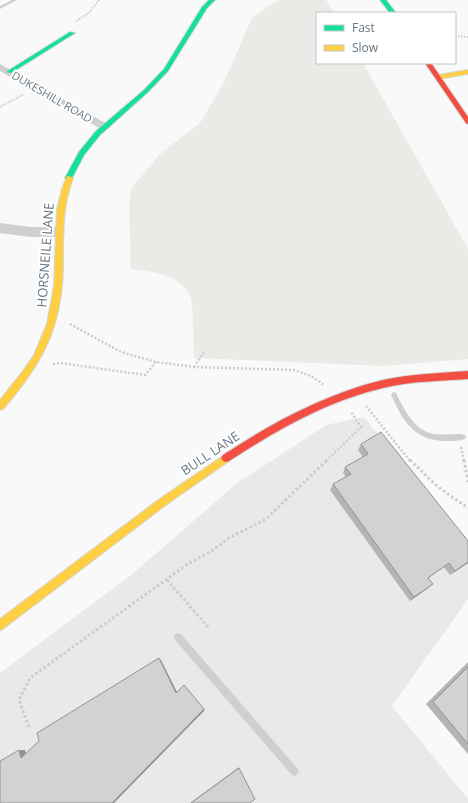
<svg xmlns="http://www.w3.org/2000/svg" width="468" height="803" viewBox="0 0 468 803" font-family="'Open Sans',sans-serif">
  <style>
    .built { fill: #e8e9e9 }
    .green { fill: #e8ebe6 }
    .lines { fill: none; stroke-linecap: round; stroke-linejoin: round }
    .fast-casing { stroke: #d5d6d7; stroke-width: 2 }
    .slow-casing { stroke: #d5d6d7; stroke-width: 2 }
    .jam-casing { stroke: #d5d6d7; stroke-width: 2 }
    .path-far2 { stroke: #cbcccd; stroke-width: 2; stroke-dasharray: 1.5 1.5; stroke-linecap: butt }
    .path-far1 { stroke: #cbcccd; stroke-width: 2.5; stroke-dasharray: 2 2; stroke-linecap: butt }
    .path { stroke: #cbcccd; stroke-width: 3; stroke-dasharray: 2.5 2.5; stroke-linecap: butt }
    .lane { fill: #cecfd0; fill-rule: evenodd }
    .street { fill: #cecfd0; fill-rule: evenodd }
    .fast { fill: #16e098; fill-rule: evenodd }
    .slow { fill: #ffcf43; fill-rule: evenodd }
    .jam { fill: #f24e42; fill-rule: evenodd }
    .wall { fill: #b3b5b5 }
    .shaded-wall { fill: #929394 }
    .building { fill: #d0d2d3; stroke: #929394 }
    .labels { text-anchor: middle; stroke-width: 4; stroke-linejoin: round; paint-order: stroke }
    .far-street-label { font-size: 11px; fill: #657683; stroke: #fff }
    .street-label { font-size: 13px; fill: #657683; stroke: #fff }
  </style>
  <rect width="100%" height="100%" fill="#f9f9f9"/>
  <path class="built" d="M364,417L468,548V599L392,706L468,799V803H0V673L130,576L236,484L326,425Z"/>
  <path class="green" d="M278,0H326L335,13H317V63H363L468,249V359L385,366L194,358C193,346 194,304 190,296C181,275 151,271 131,269L129,207L131,189L159,155L200,123L223,84L252,18Z"/>
  <g class="lines">
    <defs>
      <path id="fast" d="M209,0H215L207,8L168,71L148,92L100,135L84,155L71,180H67L65,178L79,152L96,131L144,90L164,69L202,7Z
        M380,0H386L396,13H390Z
        M70,32L75,33L11,73L6,72Z"/>
      <path id="slow" d="M468,70V74L438,79L435,77L438,75Z
        M67,176H69L73,178C62,207 63,235 63,266C62,327 43,363 3,409L0,410V400L23,371L34,355L47,324L54,286L57,210L62,189Z
        M226,454L229,455L231,458L229,461L167,504L0,631V619L161,498Z"/>
      <path id="jam" d="M425,63H431L468,117V124L466,123Z
        M468,371V379C440,381 411,381 383,388C327,401 277,430 229,461L226,462L223,461L221,458L223,455C272,423 325,394 383,380C411,374 440,373 468,371Z"/>
    </defs>
    <use href="#fast" class="fast-casing"/>
    <use href="#slow" class="slow-casing"/>
    <use href="#jam" class="jam-casing"/>
    <path class="path-far2" d="M76,21L89,13L99,0
      M455,36L468,37
      M0,107L24,94"/>
    <path class="path-far1" d="M70,324L121,352L156,362L194,367L294,370L311,376L324,385
      M53,364L60,363L145,375L156,362
      M194,367L204,352
      M366,406L410,461
      M461,447L464,461
      M326,461L361,427L351,412"/>
    <path class="path" d="M410,460L438,487L468,508
      M464,460L468,482
      M167,580L209,628
      M29,727L19,700L30,678L189,563L210,552L229,538L266,519L327,460"/>
    <path class="lane" d="M12,0H17L0,9V6Z
      M394,392L396,393C404,409 414,430 433,434C443,435 453,434 462,434L465,435L466,437L465,439C459,441 452,441 446,441C414,441 403,421 391,395L392,393Z
      M178,633L181,634L297,768L299,771L297,774L294,776L291,774L175,640L174,637L175,634Z"/>
    <path class="street" d="M0,64L109,125L111,127L109,129H101L0,71Z
      M0,223L31,227H59L63,229L65,232L63,235L59,237H31L0,233Z"/>
    <use href="#fast" class="fast"/>
    <use href="#slow" class="slow"/>
    <use href="#jam" class="jam"/>
  </g>
  <path class="wall" d="M361,444L468,563L450,575L444,567L428,578V588L410,601L330,490L333,484L346,477L343,473L345,467L363,457L358,450Z
    M468,662V754L426,704Z
    M239,767L250,803H190Z"/>
  <path class="shaded-wall" d="M468,562V563L450,575L455,571Z
    M433,584L428,588L410,601L414,597Z
    M159,658L161,660L178,694L176,693Z
    M204,709L205,710L114,803H112Z
    M19,750H25L27,757L21,758Z"/>
  <path class="building" d="M381,432L468,541V562L455,571L449,563L428,578L433,584L414,597L333,484L351,474L345,467L368,454L361,444Z
    M159,658L176,693L184,685L204,709L112,803H0V761L19,750L21,758L39,741L37,733Z
    M468,667V744L433,702Z
    M239,768L255,799L250,803H191Z"/>
  <g class="labels">
    <g class="far-street-label">
      <text transform="translate(52 97) rotate(30)" y="4">DUKESHILL ROAD</text>
    </g>
    <g class="street-label">
      <text transform="translate(45 255) rotate(-86)" y="5">HORSNEILE LANE</text>
      <text transform="translate(210 453) rotate(-34)" y="5">BULL LANE</text>
    </g>
  </g>
  <rect x="316" y="12" width="140" height="52" fill="#ffffff" stroke="#c1c8cd"/>
  <rect x="324" y="25" width="20" height="6" fill="#16e098" stroke="#c1c8cd"/>
  <text x="352" y="32" font-size="12" fill="#657683">Fast</text>
  <rect x="324" y="45" width="20" height="6" fill="#ffcf43" stroke="#c1c8cd"/>
  <text x="352" y="52" font-size="12" fill="#657683">Slow</text>
</svg>
